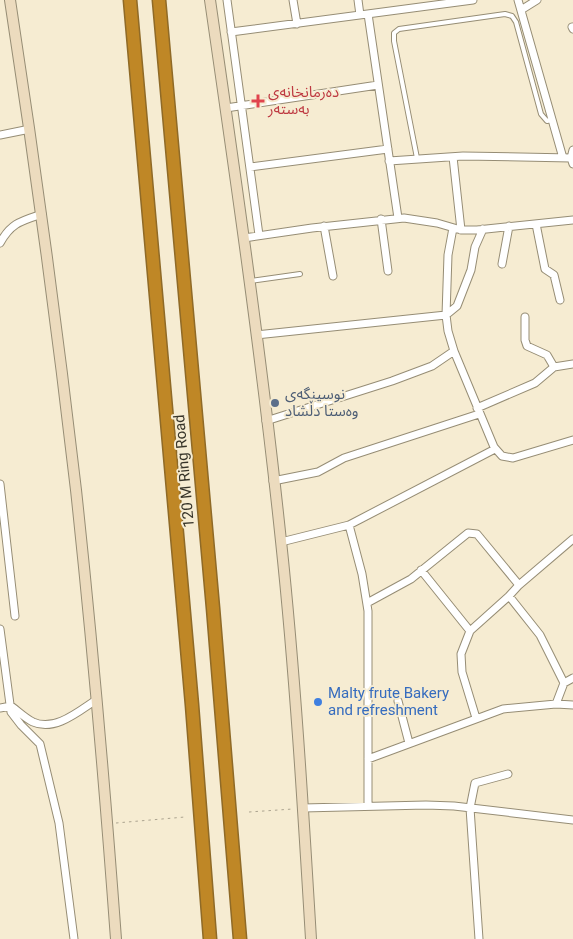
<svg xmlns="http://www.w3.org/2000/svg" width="573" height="939" viewBox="0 0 573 939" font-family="Roboto,'Noto Sans Arabic',sans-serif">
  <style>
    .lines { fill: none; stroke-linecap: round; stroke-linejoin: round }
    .lane-casing { stroke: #968d75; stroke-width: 6 }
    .street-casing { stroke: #968d75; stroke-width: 9 }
    .secondary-casing { stroke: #968d75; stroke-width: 12 }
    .highway-casing { stroke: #8f6a27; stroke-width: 15 }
    .path { stroke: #aca490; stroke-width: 1; stroke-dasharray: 2.5 4; stroke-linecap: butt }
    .lane { stroke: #fff; stroke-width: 4 }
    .street { stroke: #fff; stroke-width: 7 }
    .secondary { stroke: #ecdbbe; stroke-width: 10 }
    .highway { stroke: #bf8726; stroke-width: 12 }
    .health-dot { fill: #e0444e; stroke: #f6ecd2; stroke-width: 2 }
    .service-dot { fill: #5c6f8a; stroke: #f6ecd2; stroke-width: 2 }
    .shop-dot { fill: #3f7fe0; stroke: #f6ecd2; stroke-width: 2 }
    .labels { text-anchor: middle; stroke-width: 4; stroke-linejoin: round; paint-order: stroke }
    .health-label { font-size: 15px; fill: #be3a42; stroke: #f6ecd2; text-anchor: start }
    .service-label { font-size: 15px; fill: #4e5e75; stroke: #f6ecd2; text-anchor: start }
    .street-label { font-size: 15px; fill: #373429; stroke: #f6ecd2 }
    .shop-label { font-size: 15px; fill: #366cbe; stroke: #f6ecd2; text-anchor: start }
  </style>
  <rect width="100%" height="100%" fill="#f6ecd2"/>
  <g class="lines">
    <defs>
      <path id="lane" d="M417,158L394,41V33L399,29L505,14L512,16L516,22L541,114L547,121L552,120
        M250,281L300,274"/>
      <path id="street" d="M227,0L259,235
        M293,0L297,24
        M358,0L360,15
        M518,0L563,158
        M521,10L537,0
        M368,14L398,218
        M572,27L573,29
        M231,32L473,0
        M226,108L378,85
        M0,135L30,129
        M573,150L571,158L573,164
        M453,157L461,230
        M389,161L463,156L571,158L573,157
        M250,167L388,149
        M381,219L388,271
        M536,224L545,269L554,275L560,300
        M324,226L333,276
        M453,228L448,255L446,315L448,331L454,351L494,447L502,456L513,458L573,440
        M244,238L312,228L404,218L437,223L461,230H477L573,220
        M0,243C11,223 21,221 42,214
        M502,264L509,226
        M525,317V340L527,346L547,355L554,367
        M256,335L446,315L457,306L471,270L475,247L483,229
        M477,408L535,383L554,367L573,364
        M266,421L392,381L432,366L454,351
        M273,481L318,472L344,458L479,414
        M0,484L15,616
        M349,525L362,574L368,611V806
        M281,542L349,525L495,449
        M421,570L470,631
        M509,596L540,635L564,683L556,704
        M367,603L411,579L468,533L477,534L519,585
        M0,629L11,712L21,725L40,744L59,823L74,939
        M564,683L573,678
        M398,701L409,743
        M0,708L11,706C18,711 25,718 33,722C55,732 79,711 96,700
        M476,718L462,672L461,654L470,631L509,596L519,585L573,539
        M368,759L503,709L556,704L573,705
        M303,808L426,805L454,806L573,820
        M479,939L470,808L475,783L508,774"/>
      <path id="secondary" d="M10,0C35,163 57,326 76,490C92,639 105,789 116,939
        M210,0C236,180 262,360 281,541C295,673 303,806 311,939"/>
      <path id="highway" d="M130,0L192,705L210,939
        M159,0L213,608L240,939"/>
    </defs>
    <use href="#lane" class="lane-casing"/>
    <use href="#street" class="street-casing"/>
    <use href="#secondary" class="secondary-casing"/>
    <use href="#highway" class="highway-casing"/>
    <path class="path" d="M249,812L293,809
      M116,823L185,817"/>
    <use href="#lane" class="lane"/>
    <use href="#street" class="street"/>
    <use href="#secondary" class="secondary"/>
    <use href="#highway" class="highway"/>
  </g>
  <path class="health-dot" d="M255.5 93.5h5v5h5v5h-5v5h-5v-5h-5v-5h5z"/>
  <circle class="service-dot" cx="275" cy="403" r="5"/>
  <circle class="shop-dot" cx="318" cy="702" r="5"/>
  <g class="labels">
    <g class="health-label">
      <text x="268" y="97">دەرمانخانەی<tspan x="268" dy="17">بەستەر</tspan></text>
    </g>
    <g class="service-label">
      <text x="285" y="399">نوسینگەی<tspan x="285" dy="17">وەستا دڵشاد</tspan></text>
    </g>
    <g class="street-label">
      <text transform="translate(184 471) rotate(-95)" y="5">120 M Ring Road</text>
    </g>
    <g class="shop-label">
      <text x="328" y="698">Malty frute Bakery<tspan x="328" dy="17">and refreshment</tspan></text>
    </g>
  </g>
</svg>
